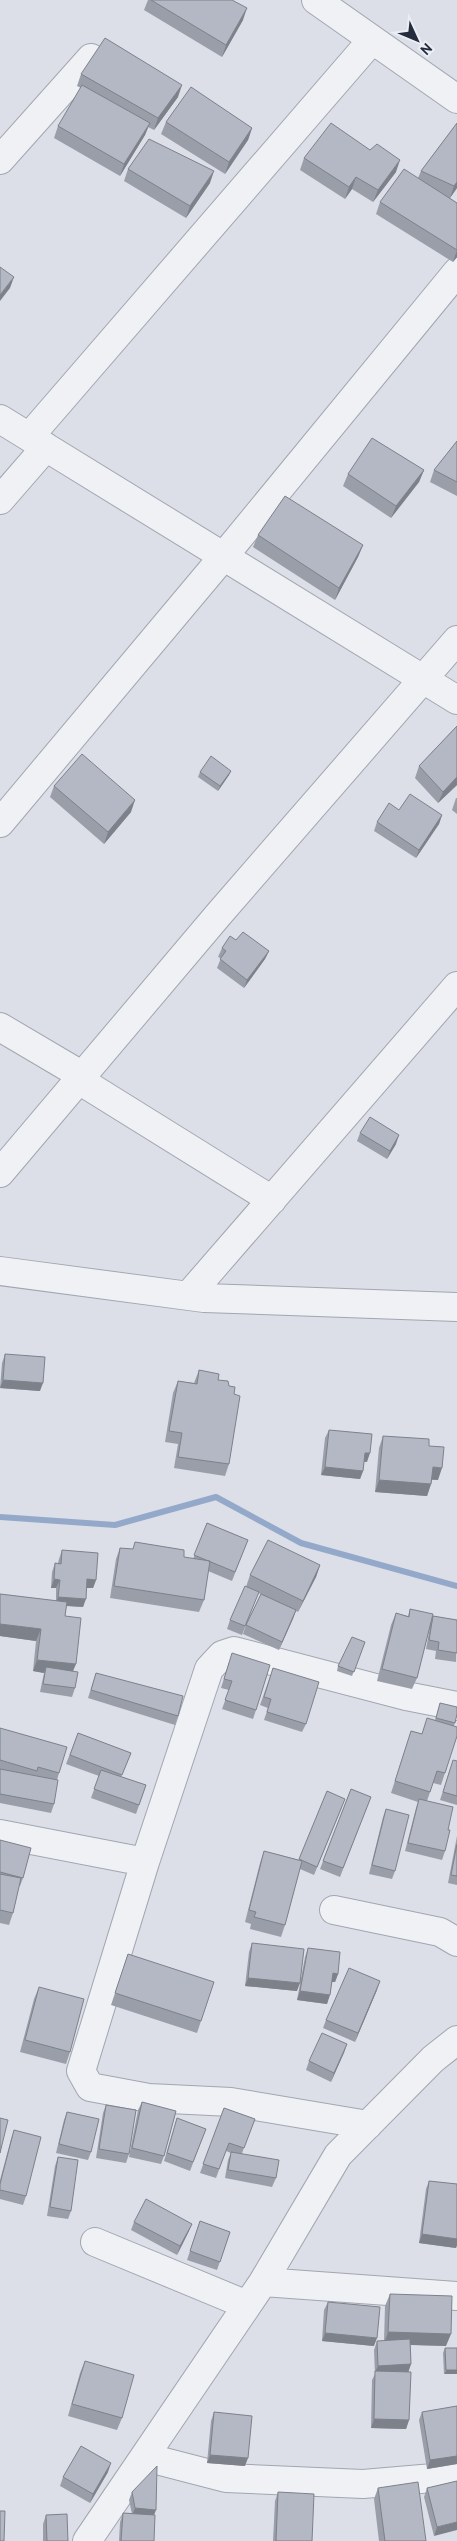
<svg xmlns="http://www.w3.org/2000/svg" width="457" height="2541" viewBox="0 0 457 2541" font-family="Overpass,sans-serif">
  <style>
    .lines { fill: none; stroke-linecap: round; stroke-linejoin: round }
    .stream { stroke: #94a9ca; stroke-width: 6 }
    .minor-casing { stroke: #a1a6b1; stroke-width: 30 }
    .minor { stroke: #eff1f5; stroke-width: 28 }
    .wall { fill: #9a9ea9 }
    .shaded-wall { fill: #7d8189 }
    .building { fill: #b3b8c4; stroke: #7d8189 }
  </style>
  <rect width="100%" height="100%" fill="#dcdfe7"/>
  <g class="lines">
    <path class="stream" d="M0,1517L115,1525L216,1497L301,1543L457,1586"/>
    <defs>
      <path id="minor" d="M316,0L457,99
        M0,160L91,58
        M0,419L457,700
        M29,437L372,40
        M0,500L46,447
        M0,823L223,557L457,272
        M0,1027L83,1076
        M79,1080L272,1200
        M0,1173L219,914L457,640
        M0,1271L204,1298L457,1307
        M189,1295L457,986
        M0,1834L145,1862
        M334,1910L440,1932L457,1942
        M368,2125L231,2102L149,2098L90,2087L81,2071L145,1862L209,1669L222,1655L234,1651L406,1696L457,1706
        M95,2242L247,2305
        M263,2282L457,2296
        M145,2457L226,2478L363,2484L457,2476
        M87,2541L263,2282L338,2155L433,2059L457,2040"/>
    </defs>
    <use href="#minor" class="minor-casing"/>
    <use href="#minor" class="minor"/>
  </g>
  <path class="wall" d="M148,0H232L243,20L222,57L144,10Z
    M81,74L178,97L154,130L148,127L145,135L120,176L54,138L58,126L81,88L77,86Z
    M166,122L252,128L248,140L225,174L161,134Z
    M457,123V188L450,198L457,203V257L453,262L376,214L380,202L418,178L421,171Z
    M304,158L396,172L373,202L352,189L345,199L300,170Z
    M128,169L210,183L186,218L124,181Z
    M457,441V496L430,482L434,470Z
    M424,470L419,482L391,518L343,486L348,474Z
    M258,535L363,545L358,557L335,600L253,547Z
    M457,726V785L438,803L415,778L419,766Z
    M231,771L229,775L218,791L198,777L200,772Z
    M54,786L131,812L104,844L50,797Z
    M456,798H457V814L452,810Z
    M399,810L442,815L439,824L416,858L374,831L377,822Z
    M236,940L269,951L265,959L244,988L217,968L221,958L218,957L222,948Z
    M360,1133L396,1144L387,1159L357,1141Z
    M5,1354L40,1391L0,1388L2,1363Z
    M199,1370L229,1386L234,1394L229,1464L225,1476L174,1468L178,1444L165,1442L173,1393L178,1381L194,1383Z
    M329,1430L367,1462H364L363,1471L360,1479L321,1475L325,1438Z
    M383,1436L438,1480H432L431,1484L427,1496L375,1492L379,1448Z
    M207,1523L248,1540L232,1581L208,1571L204,1600L199,1612L110,1598L116,1559L120,1548L193,1559Z
    M62,1550L96,1580L93,1588H87L83,1607L66,1606L65,1616L75,1688L72,1697L40,1692L44,1673L33,1671L36,1641L0,1636V1594L56,1601V1588H51L52,1572L55,1563H58L59,1559Z
    M320,1565L316,1577L298,1612L296,1611L279,1650L243,1634L246,1625L261,1594L258,1593L242,1635L227,1629L230,1620L246,1587L250,1575Z
    M410,1609L431,1623L433,1616L457,1620L456,1662L435,1659L436,1651L426,1649L430,1627L417,1678L412,1689L377,1681L391,1625L396,1613L408,1616Z
    M365,1642L352,1676L337,1671L338,1666Z
    M229,1662L256,1710L253,1719L222,1709L229,1690L221,1688Z
    M273,1668L306,1724L302,1732L264,1720L268,1708L260,1705Z
    M96,1673L178,1716L175,1725L88,1698Z
    M440,1703L457,1714L454,1726L445,1773L441,1785L433,1783L427,1801L448,1830L445,1851L442,1860L405,1851L416,1808L418,1802L391,1793L411,1731L422,1734L427,1718L435,1720Z
    M0,1728L59,1773L57,1780L54,1804L51,1813L0,1803Z
    M78,1733L131,1753L121,1777L146,1785L136,1814L91,1798L99,1776L66,1764Z
    M457,1761V1805L440,1800L450,1769Z
    M351,1789L371,1797L340,1877L320,1869Z
    M327,1791L342,1807L314,1875L300,1869L285,1925L281,1937L250,1929L251,1924L245,1922L260,1863L264,1851L299,1860Z
    M386,1809L395,1871L392,1879L369,1874L383,1817Z
    M457,1836V1885L448,1883Z
    M0,1840L23,1878L20,1886H19L13,1913L9,1925L0,1923Z
    M252,1943L297,1991L245,1986L249,1952Z
    M308,1948L338,1974L335,1982H332L327,2004L297,2000L305,1957Z
    M128,1954L201,2021L197,2033L111,2005Z
    M39,1987L70,2052L66,2064L20,2052L34,1999Z
    M377,1990L355,2042L323,2028L326,2020Z
    M347,2044L331,2082L306,2070L309,2061Z
    M142,2102L164,2156L161,2164L129,2157L138,2110Z
    M106,2105L129,2154L126,2163L96,2158L103,2113Z
    M224,2108L255,2119L242,2153L276,2178L272,2187L225,2178L228,2160L231,2153L226,2151L216,2178L200,2173Z
    M67,2112L91,2152L88,2160L56,2153L64,2120Z
    M177,2118L206,2129L190,2171L164,2161Z
    M14,2130L26,2196L23,2205L0,2199V2180L11,2139Z
    M58,2157L71,2211L68,2219L47,2216L55,2166Z
    M429,2181L457,2184V2245L456,2248L419,2243L426,2189Z
    M200,2221L230,2232L217,2270L187,2260Z
    M134,2222L192,2224L188,2233L177,2255L131,2230Z
    M390,2294L446,2346L410,2345L411,2364L408,2372L409,2420L406,2429L371,2428L372,2380L375,2374L374,2350L377,2341H384L385,2306Z
    M328,2302L374,2346L322,2341L324,2310Z
    M445,2348H457L444,2374L443,2353Z
    M85,2361L122,2418L117,2430L68,2416L80,2373Z
    M457,2408V2464L427,2469L419,2420L422,2412Z
    M214,2412L245,2466L207,2463L211,2421Z
    M108,2472L90,2503L60,2486L63,2477Z
    M457,2481L434,2536L424,2497L427,2488Z
    M378,2488L426,2541H379L374,2499Z
    M132,2492L154,2515V2541H119L120,2522L123,2513L132,2514L129,2500Z
    M278,2492L312,2541H273L275,2501Z
    M46,2515L68,2541H43V2524Z"/>
  <path class="shaded-wall" d="M247,8L243,20L222,57L226,45Z
    M182,85L178,97L154,130L158,118Z
    M150,123L145,135L120,176L124,164Z
    M252,128L248,140L225,174L229,162Z
    M400,160L396,172L373,202L378,190Z
    M214,171L210,183L186,218L190,206Z
    M356,177L352,189L345,199L349,187Z
    M457,182V188L450,198L454,186Z
    M457,250V257L453,262Z
    M14,277L10,288L0,301V295Z
    M424,470L419,482L391,518L396,506Z
    M363,545L358,557L335,600L339,588Z
    M231,771L229,775L218,791L220,786Z
    M457,777V785L438,803L443,792Z
    M135,800L131,812L104,844L108,832Z
    M442,815L439,824L416,858L419,850Z
    M269,951L265,959L244,988L247,980Z
    M399,1135L396,1144L387,1159L390,1151Z
    M3,1380L43,1383L40,1391L0,1388Z
    M365,1453H370L367,1462L362,1461Z
    M325,1467L363,1471L360,1479L321,1475Z
    M433,1467L442,1468L438,1480L428,1479Z
    M379,1480L431,1484L427,1496L375,1492Z
    M320,1565L316,1577L298,1612L303,1601Z
    M54,1579L60,1580L56,1588H51Z
    M87,1579L96,1580L93,1588H84Z
    M58,1597L86,1599L83,1607L55,1605Z
    M296,1610L293,1619L279,1650L282,1642Z
    M0,1624L41,1629L36,1641L0,1636Z
    M37,1660L76,1664L71,1676L46,1667L44,1673L33,1671Z
    M333,1973L338,1974L335,1982H330Z
    M248,1978L300,1983L297,1991L245,1986Z
    M380,1981L377,1990L355,2042L358,2033Z
    M300,1991L330,1995L327,2004L297,2000Z
    M347,2044L344,2053L331,2082L334,2073Z
    M192,2224L188,2233L177,2255L180,2246Z
    M422,2234L457,2239V2245L456,2248L419,2243Z
    M388,2332L451,2334L446,2346L384,2344Z
    M325,2333L377,2338L374,2346L322,2341Z
    M411,2364L408,2373L375,2372L378,2366Z
    M446,2370H457V2374H444Z
    M374,2419L409,2420L406,2429L371,2428Z
    M210,2455L248,2458L245,2466L207,2463Z
    M457,2456V2464L427,2469L430,2460Z
    M111,2463L108,2472L90,2503L93,2494Z
    M135,2508L156,2510L153,2518L132,2516Z
    M457,2522V2530L434,2536L437,2527Z"/>
  <path class="building" d="M151,0H232L247,8L226,45Z
    M105,38L182,85L158,118L81,74Z
    M82,85L150,123L124,164L58,126Z
    M191,87L252,128L229,162L166,122Z
    M331,123L370,150L377,144L400,160L378,190L356,177L349,187L304,158Z
    M457,123V182L454,186L421,171Z
    M149,139L214,171L190,206L128,169Z
    M404,169L457,203V250L380,202Z
    M0,267L14,277L0,295Z
    M372,438L424,470L396,506L348,474Z
    M457,441V482L434,470Z
    M285,496L363,545L339,588L258,535Z
    M457,726V777L443,792L419,766Z
    M82,754L135,800L108,832L54,786Z
    M211,756L231,771L220,786L200,772Z
    M410,794L442,815L419,850L377,822L389,803L399,810Z
    M243,932L269,951L247,980L220,959L226,951L222,948L230,936L236,940Z
    M370,1117L399,1135L390,1151L360,1133Z
    M5,1354L45,1357L43,1383L3,1380Z
    M199,1370L219,1374L218,1380L228,1381L229,1386L235,1387L234,1394L240,1396L229,1464L178,1457L182,1433L169,1431L178,1381L197,1384Z
    M329,1430L372,1434L370,1453H365L363,1471L325,1467Z
    M383,1436L429,1439V1446L444,1447L442,1468L433,1467L431,1484L379,1480Z
    M207,1523L248,1540L235,1572L194,1555Z
    M268,1540L320,1565L303,1601L250,1575Z
    M135,1542L184,1550V1557L210,1561L204,1600L114,1586L120,1548L133,1549Z
    M62,1550L98,1553L96,1580L87,1579L86,1599L58,1597L60,1580L54,1579L55,1563L61,1564Z
    M245,1586L259,1592L245,1626L230,1620Z
    M0,1594L67,1602L65,1616L81,1618L76,1664L37,1660L41,1629L0,1624Z
    M261,1594L296,1610L282,1642L246,1625Z
    M410,1609L433,1614L417,1678L382,1669L396,1613L409,1617Z
    M433,1616L457,1620V1653L438,1650L439,1642L429,1640Z
    M352,1637L365,1642L354,1672L338,1666Z
    M232,1653L270,1665L256,1710L225,1700L232,1681L224,1679Z
    M46,1667L78,1672L75,1688L43,1684Z
    M273,1668L319,1682L306,1724L267,1712L271,1699L264,1697Z
    M96,1673L183,1696L178,1716L91,1690Z
    M440,1703L457,1707V1714L455,1723L436,1718Z
    M427,1718L457,1727V1736L445,1773L437,1771L430,1792L395,1781L411,1731L422,1734Z
    M0,1728L67,1747L59,1773L38,1767L37,1771L0,1760Z
    M78,1733L131,1753L122,1775L70,1755Z
    M453,1760L457,1761V1796L443,1792Z
    M0,1769L58,1780L54,1804L0,1794Z
    M101,1770L146,1785L139,1805L94,1789Z
    M351,1789L371,1797L343,1868L323,1861Z
    M327,1791L345,1799L317,1867L299,1859Z
    M419,1799L453,1807L448,1830H450L445,1851L408,1843Z
    M386,1809L409,1815L395,1871L372,1865Z
    M0,1840L31,1848L23,1878L0,1872Z
    M457,1844V1876L451,1875Z
    M264,1851L302,1861L285,1925L254,1917L256,1912L249,1910Z
    M0,1874L21,1878L13,1913L0,1910Z
    M252,1943L304,1949L300,1983L248,1978Z
    M308,1948L340,1952L338,1974L333,1973L330,1995L300,1991Z
    M128,1954L214,1982L201,2021L115,1993Z
    M349,1968L380,1981L358,2033L326,2020Z
    M39,1987L84,1999L70,2052L25,2040Z
    M322,2033L347,2044L334,2073L309,2061Z
    M142,2102L176,2111L164,2156L132,2148Z
    M106,2105L136,2110L129,2154L99,2149Z
    M224,2108L255,2119L244,2148L229,2143L219,2169L203,2164Z
    M67,2112L99,2119L91,2152L59,2144Z
    M0,2118L8,2120L0,2153Z
    M177,2118L206,2129L193,2162L167,2153Z
    M14,2130L41,2137L26,2196L0,2190V2184Z
    M231,2152L279,2160L276,2178L228,2170Z
    M58,2157L78,2160L71,2211L50,2207Z
    M429,2181L457,2184V2239L422,2234Z
    M146,2199L192,2224L180,2246L134,2222Z
    M200,2221L230,2232L220,2262L190,2251Z
    M390,2294L452,2296L451,2334L388,2332Z
    M328,2302L380,2307L377,2338L325,2333Z
    M410,2339L411,2364L378,2366L377,2341Z
    M445,2348H457V2370H446Z
    M85,2361L134,2375L122,2418L72,2404Z
    M375,2371L411,2372L409,2420L374,2419Z
    M457,2406V2456L430,2460L422,2412Z
    M214,2412L252,2416L248,2458L210,2455Z
    M81,2446L111,2463L93,2494L63,2477Z
    M157,2466L156,2510L135,2508L132,2492Z
    M457,2481V2522L437,2527L427,2488Z
    M418,2482L426,2541H385L378,2488Z
    M278,2492L314,2494L312,2541H276Z
    M0,2511H5L4,2541H0Z
    M123,2513L155,2515L154,2541H121Z
    M67,2514L68,2541H47L46,2515Z"/>
  <g transform="translate(417 40) rotate(134)" stroke="#ebeff5" stroke-width="4" paint-order="stroke">
  <path d="M0-4L9 19L0 12L-9 19Z" fill="#252c3e"/>
  <text y="-8" font-size="14" font-weight="bold" text-anchor="middle" fill="#252c3e">N</text>
  </g>
</svg>
